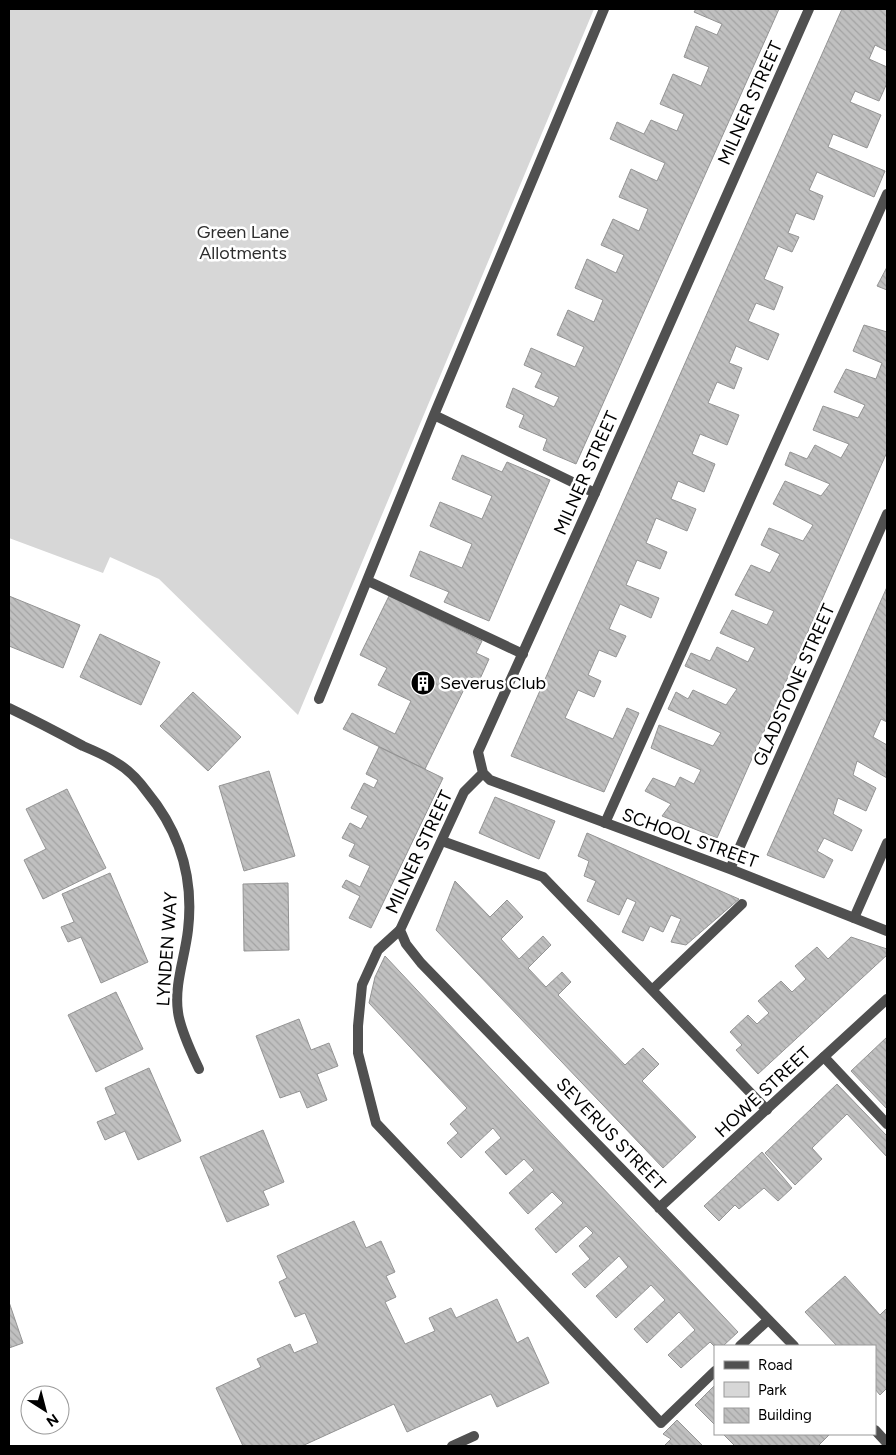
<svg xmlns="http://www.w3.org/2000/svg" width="896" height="1455" viewBox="0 0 896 1455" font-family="Figtree,sans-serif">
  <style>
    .green { fill: #d7d7d7 }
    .building { fill: url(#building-back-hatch); stroke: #949494 }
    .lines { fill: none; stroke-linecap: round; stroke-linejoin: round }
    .lane { stroke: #505050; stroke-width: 10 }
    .street { stroke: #505050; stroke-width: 10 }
    .labels { text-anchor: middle; stroke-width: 5; stroke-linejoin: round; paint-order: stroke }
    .street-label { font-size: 18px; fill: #000; stroke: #fff }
    .park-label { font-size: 18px; fill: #2e2e2e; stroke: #fff }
    .poi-label { font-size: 18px; fill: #000; stroke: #fff; text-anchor: start }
  </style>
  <defs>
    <pattern id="building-back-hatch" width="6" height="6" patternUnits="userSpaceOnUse" patternTransform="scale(1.25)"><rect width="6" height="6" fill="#c0c0c0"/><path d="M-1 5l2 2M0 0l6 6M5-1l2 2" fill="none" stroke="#a3a3a3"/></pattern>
  </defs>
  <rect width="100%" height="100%" fill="#fff"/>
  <path class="green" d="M9,9H594L298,715L159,579L110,557L103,573L9,538Z"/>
  <path class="building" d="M696,9H779L576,464L543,450L547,439L519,427L524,415L506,407L513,388L554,407L559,397L535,387L542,373L524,365L531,348L575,367L584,347L557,335L568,310L594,322L603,300L575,288L587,259L616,273L624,255L601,245L613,219L639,231L648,209L619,197L631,169L657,181L665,163L610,139L617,122L644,134L651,120L677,131L684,114L660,104L673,74L701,86L709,67L684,57L696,26L717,35L722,24L694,12Z
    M842,9H887V51L875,45L869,59L887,67V83L879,101L855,91L850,102L881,115L867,148L833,134L828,147L885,171L874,197L817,172L809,190L823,196L814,220L796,213L788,233L799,237L792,252L778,246L764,279L783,287L774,310L756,303L748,321L779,334L768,360L736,346L729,363L742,368L734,389L717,382L708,403L739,415L727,445L700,434L692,454L715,464L704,492L678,481L671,499L696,509L687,531L656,518L646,543L667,552L660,569L637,560L626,585L659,598L651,618L620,604L609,629L626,636L616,657L599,650L588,675L601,681L594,697L578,690L565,718L613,739L627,708L639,713L604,792L511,756Z
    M887,267V290L877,286Z
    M864,325L887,332V452L717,838L662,816L671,804L645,791L653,778L675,787L680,777L694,784L701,770L651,748L659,725L713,746L721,733L668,709L676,692L688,699L693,690L726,705L737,689L685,666L691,653L710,661L717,647L748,662L755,648L720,633L732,610L767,625L774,611L735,595L751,565L770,573L780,554L761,545L769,528L803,541L813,525L773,504L785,481L821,496L830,484L785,465L790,452L807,459L815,445L841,458L849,444L813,430L823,406L858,418L865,405L834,392L846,369L876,379L882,363L853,351Z
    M462,455L502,472L507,462L550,480L489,621L444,602L449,592L410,576L420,551L462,568L472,544L430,526L440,502L482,519L492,496L452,479Z
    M887,587V722L881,719L873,737L887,745V778L857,761L853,775L876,788L866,811L838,798L833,814L862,830L852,851L824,838L817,851L833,860L824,878L767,855Z
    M9,596L80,625L63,668L9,646Z
    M389,596L482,641L476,653L489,659L479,681L470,677L425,769L343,729L352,713L395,734L411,701L378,685L387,668L360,655Z
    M100,634L160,662L141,705L80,677Z
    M193,692L241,737L208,771L160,726Z
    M379,747L443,778L371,928L349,918L360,896L342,887L346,880L360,887L370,866L349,856L355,844L342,838L350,823L361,829L368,816L351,808L364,783L374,788L378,780L366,774Z
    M269,771L295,856L244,871L219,786Z
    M67,789L106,868L43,899L24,860L46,849L26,809Z
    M495,797L555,821L539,859L479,833Z
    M587,833L739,899L686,945L671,942L681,919L671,915L663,932L650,926L643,941L622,932L636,902L627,898L619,915L587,901L596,881L584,876L589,861L578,856Z
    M110,873L148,962L101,983L81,937L68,942L61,927L74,922L62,894Z
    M455,881L490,917L507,900L523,917L501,939L519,959L543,936L551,945L528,968L546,987L562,972L571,982L558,995L625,1065L643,1048L659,1064L642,1081L696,1137L663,1168L436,930Z
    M288,883L289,950L244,951L243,884Z
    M851,937L887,949V955L758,1074L736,1050L742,1045L730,1032L748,1015L757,1024L769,1013L758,1001L781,981L792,992L806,979L795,966L817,947L828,959Z
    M385,956L738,1332L723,1346L715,1347L710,1342L681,1368L668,1355L695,1330L679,1312L647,1343L634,1329L665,1300L651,1285L616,1318L596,1296L628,1267L619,1256L585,1288L572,1274L590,1259L579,1246L593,1233L586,1226L556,1253L535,1229L563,1203L552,1192L528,1214L509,1193L534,1170L524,1159L506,1175L485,1152L501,1138L493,1128L461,1158L447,1143L458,1133L450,1124L467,1108L369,1003L375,977Z
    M116,992L143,1049L96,1072L68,1015Z
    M299,1019L311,1050L329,1043L338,1066L317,1074L327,1100L307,1108L300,1091L280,1098L256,1036Z
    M887,1037V1109L851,1071Z
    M149,1068L181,1141L138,1160L125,1131L105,1140L97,1122L116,1114L105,1088Z
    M837,1084L887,1136V1157L847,1114L812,1148L822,1159L795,1185L765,1153Z
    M263,1130L284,1182L263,1191L269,1205L227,1222L200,1157Z
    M762,1152L792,1188L778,1201L764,1188L739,1209L735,1205L719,1221L704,1206Z
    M354,1221L366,1248L381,1241L395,1272L386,1276L396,1297L385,1302L405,1344L435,1331L429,1318L451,1308L456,1318L497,1299L517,1343L528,1337L549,1383L497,1407L491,1394L407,1432L394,1404L302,1446H243L216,1388L261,1367L257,1359L290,1344L294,1353L318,1343L305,1313L295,1317L279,1282L287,1278L277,1256Z
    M845,1276L880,1315L887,1308V1388L880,1395L875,1389V1346H837L805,1312Z
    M9,1302L23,1343L9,1348Z
    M715,1385V1425L695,1405Z
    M677,1420L703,1446H664L671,1439L663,1434Z
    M723,1434H830L818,1446H735Z"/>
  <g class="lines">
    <path class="lane" d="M434,415L595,493
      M368,581L523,654
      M319,699L434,415L604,9
      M605,823L887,194
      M442,841L543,877L652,990L767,1110
      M854,918L887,843
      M400,930L378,950L362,985L358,1026V1053L376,1123L661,1423L715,1371
      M652,990L742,904
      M824,1057L887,1124
      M740,1346L768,1320
      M452,1446L474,1436"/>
    <path class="street" d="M9,708C34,720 59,733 83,746C95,751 107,756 117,763C129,770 139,781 147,792C180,832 194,878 188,930C185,957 174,985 178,1012C180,1029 192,1054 199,1069
      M483,773L478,752L595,493L809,9
      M483,773L464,792L400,930L406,944L421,963L794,1346
      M483,773L490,780L730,869L887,931
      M730,869L887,514
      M659,1208L887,999
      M875,1430L887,1443"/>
  </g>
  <defs>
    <symbol id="building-disc" viewBox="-11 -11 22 22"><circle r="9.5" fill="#000" stroke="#fff"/><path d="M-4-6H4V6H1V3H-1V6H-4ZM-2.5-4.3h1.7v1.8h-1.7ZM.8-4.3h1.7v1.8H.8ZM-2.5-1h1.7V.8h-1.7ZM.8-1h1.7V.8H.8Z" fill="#fff"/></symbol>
  </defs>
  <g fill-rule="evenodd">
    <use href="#building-disc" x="409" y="669" width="28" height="28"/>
  </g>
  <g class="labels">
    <g class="street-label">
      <text transform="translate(750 103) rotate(-66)" y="6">MILNER STREET</text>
      <text transform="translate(586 473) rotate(-66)" y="6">MILNER STREET</text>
      <text transform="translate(794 685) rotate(-66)" y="6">GLADSTONE STREET</text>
      <text transform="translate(690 838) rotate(20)" y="6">SCHOOL STREET</text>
      <text transform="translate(419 852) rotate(-65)" y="6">MILNER STREET</text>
      <text transform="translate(167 949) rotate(-86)" y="6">LYNDEN WAY</text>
      <text transform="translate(763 1092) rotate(-43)" y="6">HOWE STREET</text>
      <text transform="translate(611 1134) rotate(46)" y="6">SEVERUS STREET</text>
    </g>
    <g class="park-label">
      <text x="243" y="238">Green Lane<tspan x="243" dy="21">Allotments</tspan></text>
    </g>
    <g class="poi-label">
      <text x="440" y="689">Severus Club</text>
    </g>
  </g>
  <rect width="896" height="1455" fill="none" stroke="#000000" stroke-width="20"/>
  <rect x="714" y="1345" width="162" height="90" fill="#ffffff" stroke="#999999"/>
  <rect x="724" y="1361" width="25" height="8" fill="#505050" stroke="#999999"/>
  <text x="758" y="1370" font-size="15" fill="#000000">Road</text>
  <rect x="724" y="1382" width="25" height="15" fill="#d7d7d7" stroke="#999999"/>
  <text x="758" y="1395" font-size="15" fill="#000000">Park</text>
  <rect x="724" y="1408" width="25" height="15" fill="url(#building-back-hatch)" stroke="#999999"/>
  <text x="758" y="1420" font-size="15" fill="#000000">Building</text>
  <g transform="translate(45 1410) rotate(144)"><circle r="24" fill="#ffffff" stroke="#999999"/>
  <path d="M0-4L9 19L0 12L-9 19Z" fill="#000000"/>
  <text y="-8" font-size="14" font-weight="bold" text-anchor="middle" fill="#000000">N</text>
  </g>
</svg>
